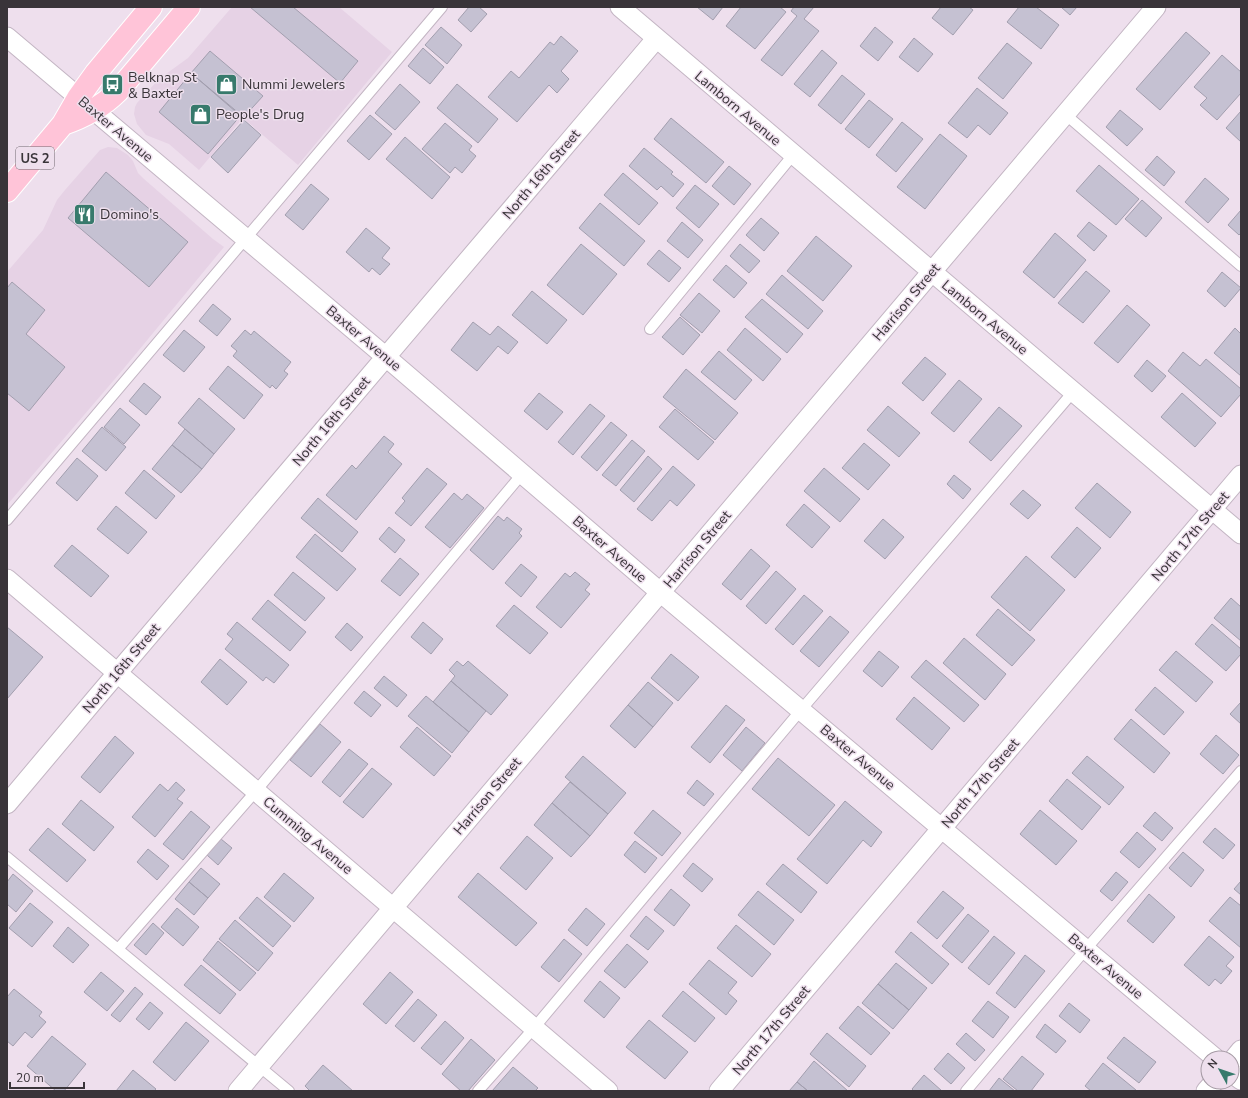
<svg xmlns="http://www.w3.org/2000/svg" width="1248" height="1098" viewBox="0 0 1248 1098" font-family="'Nunito Sans',sans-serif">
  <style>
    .built { fill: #e6d2e5 }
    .building { fill: #c5c1d2; stroke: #a29eae }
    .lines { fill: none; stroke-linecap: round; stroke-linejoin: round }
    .lane-casing { stroke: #c3b5c3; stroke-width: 12 }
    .street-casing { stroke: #c3b5c3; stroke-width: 21 }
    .highway-casing { stroke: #fff; stroke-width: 24 }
    .lane { stroke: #fff; stroke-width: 10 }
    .street { stroke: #fff; stroke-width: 19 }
    .highway { stroke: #ffc4d8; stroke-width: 22 }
    .labels { text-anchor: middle; stroke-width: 3; stroke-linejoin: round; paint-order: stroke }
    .shield { fill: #eedfed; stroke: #6f676f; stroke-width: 1 }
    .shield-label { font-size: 13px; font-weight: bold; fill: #393439 }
    .poi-label { font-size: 14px; fill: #393439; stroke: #eedfed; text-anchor: start }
    .street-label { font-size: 14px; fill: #393439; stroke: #eedfed }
  </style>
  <rect width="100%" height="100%" fill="#eedfed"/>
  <path class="built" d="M232,7H339L392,52L298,165L243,118L199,170L169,144L146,135L137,124L134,114L135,107L137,103L159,79L188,58Z
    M108,147L117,148L128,155L133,161L138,173L144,179L213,239L224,247L120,373L7,505V272L43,230L57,200L65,190L100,150Z"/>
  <path class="building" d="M250,7H293L358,61L340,83Z
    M469,7H479L487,14L471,32L458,20Z
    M697,7H723L713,20Z
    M741,7H780L786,12L755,49L726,26Z
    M794,7H814L804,19L819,31L782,76L761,60L797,16L791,11Z
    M941,7H969L973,10L953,35L932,18Z
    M1019,7H1036L1059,25L1041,49L1007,22Z
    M1061,7H1077L1070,15Z
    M441,27L462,45L447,64L425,45Z
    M875,27L893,42L878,61L860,46Z
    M1186,32L1210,53L1160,110L1136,89Z
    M561,36L578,51L561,71L569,79L557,93L549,85L517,122L488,97L511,71L519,78L550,42L554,45Z
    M914,38L933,54L918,72L899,57Z
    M1007,43L1032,63L1003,99L978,78Z
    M423,48L444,67L430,84L408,66Z
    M822,50L837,63L810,97L794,84Z
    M210,51L263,96L243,118L191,73Z
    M1222,55L1241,72V93L1217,120L1200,105L1207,98L1194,87Z
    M191,73L241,115L208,154L159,112Z
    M842,75L865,94L841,124L818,105Z
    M400,84L420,102L395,130L375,113Z
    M457,84L498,119L478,143L437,108Z
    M977,88L1008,113L990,135L978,125L967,138L948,123Z
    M869,100L893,119L869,148L845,129Z
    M1120,110L1143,129L1127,146L1106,127Z
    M1241,111V142L1226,128Z
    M370,115L392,134L369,160L347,141Z
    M671,118L724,162L706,183L654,139Z
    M244,120L261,135L228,173L211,157Z
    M902,122L923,139L896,172L876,155Z
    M445,123L472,146L469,150L476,156L462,173L455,167L450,173L422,149Z
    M940,134L967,156L925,209L897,187Z
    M405,137L450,177L432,199L386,159Z
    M644,148L673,172L671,174L684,184L673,197L661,186L657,190L629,166Z
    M1157,156L1175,172L1164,186L1145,170Z
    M1099,165L1139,199L1116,225L1076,191Z
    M729,166L751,184L734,205L712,186Z
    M106,172L188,242L149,287L68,218Z
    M623,173L658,203L639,225L604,195Z
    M1205,178L1229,199L1208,223L1185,202Z
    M311,184L329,199L303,230L285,215Z
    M695,185L719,204L699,228L676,208Z
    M1142,200L1162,218L1146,237L1125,219Z
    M600,203L645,241L624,266L579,228Z
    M1241,210V233L1239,235L1228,225Z
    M761,218L779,233L764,251L746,235Z
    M682,222L703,240L688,258L667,241Z
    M1089,222L1107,236L1094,251L1077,236Z
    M366,228L390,248L382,258L390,264L380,275L372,268L369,272L346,252Z
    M1055,233L1086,260L1054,298L1023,272Z
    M816,236L852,266L823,301L787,271Z
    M581,244L617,274L583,315L547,285Z
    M740,244L760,261L749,273L730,256Z
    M659,250L681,268L669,282L647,264Z
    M726,265L747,283L734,298L713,280Z
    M1086,271L1110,291L1083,323L1058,303Z
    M1222,272L1241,288L1225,307L1207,291Z
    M782,275L823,311L808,329L766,294Z
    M12,282L45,310L26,334L65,367L29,411L7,393V288Z
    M532,291L567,320L547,344L512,315Z
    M699,293L720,311L702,333L680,315Z
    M762,299L803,334L787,353L745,317Z
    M213,304L231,319L217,336L199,321Z
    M1127,305L1150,325L1118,363L1094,343Z
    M680,317L700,335L683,355L662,337Z
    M473,322L490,335L498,326L518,342L508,354L498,346L477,371L451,350Z
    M745,328L781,359L763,381L727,350Z
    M1235,328L1241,334V376L1214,353Z
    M184,330L205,347L184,372L163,355Z
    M245,330L251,335L254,331L291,362L284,371L288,374L276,389L272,385L270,388L233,356L237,351L231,346Z
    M719,351L752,380L735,400L701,372Z
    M1183,352L1200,366L1206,359L1241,389V394L1221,417L1168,371Z
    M925,357L946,374L923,401L902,383Z
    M1147,360L1166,376L1152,392L1134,376Z
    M228,366L263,395L244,419L209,389Z
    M686,369L738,413L715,440L663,397Z
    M959,380L982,399L954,432L931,413Z
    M144,383L161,397L146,415L129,401Z
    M539,393L563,412L547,430L524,411Z
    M1182,393L1216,423L1195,447L1161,417Z
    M199,398L235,429L214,454L178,423Z
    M590,404L605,416L573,455L558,442Z
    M888,406L920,433L899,457L867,430Z
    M999,407L1022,426L991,461L969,442Z
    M120,408L140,425L124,444L104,427Z
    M675,409L714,442L698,460L659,427Z
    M611,422L627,435L597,471L581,457Z
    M102,427L126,447L106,471L82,451Z
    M185,429L214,454L202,469L172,445Z
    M384,436L394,444L388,452L402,464L356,520L326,495L352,465L356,469Z
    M632,440L645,451L616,486L602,475Z
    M864,443L890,465L868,490L842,468Z
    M172,445L202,469L181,493L152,469Z
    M648,456L662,469L634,502L620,490Z
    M77,458L98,476L77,501L56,483Z
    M673,466L695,485L677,506L670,500L652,521L637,509Z
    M427,468L447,484L411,526L395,513L405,501L402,498Z
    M824,468L860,499L840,522L804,491Z
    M144,470L175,496L156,519L125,493Z
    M954,475L971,489L963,499L947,484Z
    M1097,483L1131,512L1110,538L1075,508Z
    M1023,490L1041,505L1028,519L1010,504Z
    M454,493L462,500L467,494L484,508L450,548L425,527Z
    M318,498L358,532L342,552L301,518Z
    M804,504L830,527L812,548L786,525Z
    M116,506L147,532L128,554L97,529Z
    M498,516L504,521L507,517L522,529L519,533L522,536L493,570L470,550Z
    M883,519L904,537L885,559L864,541Z
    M389,527L405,540L395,553L379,539Z
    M1077,527L1101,548L1075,578L1051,557Z
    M315,534L356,569L337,591L296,557Z
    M72,545L109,576L91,597L54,566Z
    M751,549L770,566L741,600L722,584Z
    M1026,556L1065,590L1030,631L991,597Z
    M400,558L419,574L400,596L381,581Z
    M521,564L537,577L521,597L505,583Z
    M776,571L796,589L766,624L746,606Z
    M293,572L325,598L305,621L274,595Z
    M575,572L590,584L585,590L590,594L561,628L536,607L565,573L570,577Z
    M804,595L823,611L793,645L775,629Z
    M1231,598L1241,607V641L1214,618Z
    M268,600L306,632L290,651L252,619Z
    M514,605L548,633L530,654L496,626Z
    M998,609L1035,640L1012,666L976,635Z
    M830,616L849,632L819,667L800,651Z
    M237,622L289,665L274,683L266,677L263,681L225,649L233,639L227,634Z
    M423,622L443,639L431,654L411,637Z
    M347,623L363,637L351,651L335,637Z
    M1212,624L1241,649V654L1226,671L1195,644Z
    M7,627L43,657L7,699Z
    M964,638L1006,674L985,700L943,663Z
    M879,651L899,667L882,687L863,671Z
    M1176,651L1213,682L1196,702L1159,670Z
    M671,654L699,677L678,701L651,678Z
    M220,659L247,682L227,705L201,682Z
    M926,660L979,705L964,722L911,677Z
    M457,661L463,666L468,661L508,695L491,715L451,681L455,676L449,670Z
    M384,676L407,695L397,707L374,688Z
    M451,681L486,711L469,732L433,702Z
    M648,682L673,703L653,727L628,705Z
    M1155,687L1184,712L1164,735L1135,710Z
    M364,691L381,705L371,717L354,703Z
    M426,696L469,732L452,753L408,716Z
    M914,697L950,728L932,750L896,719Z
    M1241,702V724L1230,714Z
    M628,705L653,727L635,748L610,726Z
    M726,705L745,720L710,763L691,747Z
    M1131,719L1170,753L1154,773L1114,739Z
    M320,724L341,742L311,777L290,760Z
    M417,727L451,756L434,776L400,747Z
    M746,727L765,743L742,771L723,755Z
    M1216,735L1239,755L1223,774L1200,754Z
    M115,736L134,753L100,793L81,777Z
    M349,749L368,764L340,797L322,782Z
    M583,756L626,793L608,814L565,777Z
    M1087,756L1124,787L1109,805L1072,773Z
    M778,758L835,805L809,836L752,789Z
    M372,768L392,784L363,818L343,802Z
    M1067,779L1101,807L1082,830L1049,801Z
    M697,780L714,794L704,806L687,793Z
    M176,782L185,790L177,799L183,803L155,837L132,817L160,784L168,791Z
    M570,782L608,814L590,836L552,803Z
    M81,800L114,827L94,851L62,824Z
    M845,801L882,832L871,847L863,840L827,884L797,859Z
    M552,803L590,836L571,857L534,825Z
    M653,810L681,833L662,856L634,833Z
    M1040,810L1077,841L1056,865L1020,834Z
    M191,811L210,827L183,860L163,844Z
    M1155,812L1173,828L1162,841L1143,826Z
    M48,828L86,860L67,882L29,850Z
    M1215,828L1235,845L1223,859L1203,842Z
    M1137,832L1156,849L1139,868L1120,852Z
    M527,836L553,858L526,890L500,868Z
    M221,839L232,848L218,865L207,855Z
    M635,841L657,858L645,873L624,855Z
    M148,849L169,866L157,880L137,862Z
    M1183,852L1204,870L1191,887L1169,868Z
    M693,863L713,879L702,892L683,876Z
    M783,864L817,892L801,913L766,884Z
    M201,868L220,884L208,898L189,882Z
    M1116,872L1128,882L1112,901L1100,891Z
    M284,873L314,898L294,922L264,897Z
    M478,873L537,923L516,946L458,897Z
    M13,874L33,891L16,912L7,904V882Z
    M1241,881V895L1234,889Z
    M189,882L208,898L194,915L175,899Z
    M671,889L690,905L674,926L654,910Z
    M758,891L794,920L774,945L738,915Z
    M943,891L964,908L937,939L917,922Z
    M1149,894L1175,917L1153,943L1127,921Z
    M257,897L291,926L273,947L239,918Z
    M1230,897L1241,906V948L1209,921Z
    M30,903L53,922L32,947L9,928Z
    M177,908L199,927L183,946L161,927Z
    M586,908L605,924L587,946L568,930Z
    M968,914L989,931L962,963L942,946Z
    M646,916L664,931L648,950L630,936Z
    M235,920L273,953L258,971L219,939Z
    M153,923L164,933L146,955L134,945Z
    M736,925L771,954L752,977L717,948Z
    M68,927L89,945L73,963L53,946Z
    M911,932L949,964L932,984L895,952Z
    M994,936L1015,953L989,985L968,968Z
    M1209,936L1234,957L1226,966L1232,971L1221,984L1215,979L1209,986L1184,965Z
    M564,939L582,954L559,982L541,967Z
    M218,941L256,973L240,991L203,960Z
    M627,944L648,962L625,988L604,971Z
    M1025,955L1045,971L1015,1008L996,993Z
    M709,960L737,982L728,993L737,1001L726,1015L689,984Z
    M896,963L927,988L909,1010L878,984Z
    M201,965L236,994L220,1014L184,985Z
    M101,972L124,991L107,1011L84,992Z
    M390,972L413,992L386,1024L363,1004Z
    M600,981L620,998L604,1018L584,1001Z
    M878,984L909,1010L893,1029L862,1003Z
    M135,987L143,994L120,1022L111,1015Z
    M14,989L42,1012L39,1016L46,1022L32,1038L25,1032L13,1046L7,1041V997Z
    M683,991L715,1018L695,1042L662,1016Z
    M418,999L437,1015L414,1042L395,1026Z
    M988,1001L1009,1017L993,1038L972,1021Z
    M150,1002L163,1013L149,1030L136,1019Z
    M1069,1003L1090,1020L1080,1033L1059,1016Z
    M858,1006L890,1033L871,1055L839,1028Z
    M649,1020L688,1052L665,1079L626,1047Z
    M445,1021L464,1038L441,1065L421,1048Z
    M186,1022L209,1041L175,1081L153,1062Z
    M1045,1024L1066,1041L1056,1053L1036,1037Z
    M827,1033L866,1066L849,1087L810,1054Z
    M966,1033L985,1050L975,1061L956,1044Z
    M52,1036L86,1064L64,1091H56L27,1066Z
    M1124,1037L1156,1062L1139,1083L1107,1058Z
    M471,1039L495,1060L468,1091H461L442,1074Z
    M948,1053L965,1068L951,1084L934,1069Z
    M1022,1056L1044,1074L1031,1091H1018L1003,1079Z
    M814,1061L848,1091H808L797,1082Z
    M1103,1063L1136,1090L1135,1091H1091L1085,1086Z
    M323,1065L353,1091H310L305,1086Z
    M513,1067L538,1088L535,1091H492Z
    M133,1070L156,1089L154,1091H116Z
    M924,1075L942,1091H914L912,1089Z
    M999,1078L1015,1091H989Z
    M797,1082L808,1091H789Z"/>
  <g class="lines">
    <defs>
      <path id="lane" d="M1065,114L1241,266
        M650,329L793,155
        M7,520L442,7
        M7,857L289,1091
        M118,949L256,791L522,474
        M478,1091L534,1028L801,710L1073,392
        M966,1091L1086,949L1241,771"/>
      <path id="street" d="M620,7L1241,534
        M7,37L386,357L660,592L1215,1058
        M7,579L608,1091
        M7,804L96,698L656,39
        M1232,1061L1241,1050
        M1232,1073L1241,1080
        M238,1091L1156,7
        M719,1091L1241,475
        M1206,1091L1214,1082"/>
      <path id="highway" d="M63,124C84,117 102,107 118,91L189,7
        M7,191L63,124L78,98L96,73L151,7"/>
    </defs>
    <use href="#lane" class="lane-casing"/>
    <use href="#street" class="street-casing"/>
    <use href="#highway" class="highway-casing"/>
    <use href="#lane" class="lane"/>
    <use href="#street" class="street"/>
    <use href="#highway" class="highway"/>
  </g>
  <defs>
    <symbol id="shop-square" viewBox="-11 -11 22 22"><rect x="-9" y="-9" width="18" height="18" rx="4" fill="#377a6c" stroke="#eedfed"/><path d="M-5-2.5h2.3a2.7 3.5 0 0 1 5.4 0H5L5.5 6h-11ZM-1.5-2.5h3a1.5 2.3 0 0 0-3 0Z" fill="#fff"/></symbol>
    <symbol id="bus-square" viewBox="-11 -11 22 22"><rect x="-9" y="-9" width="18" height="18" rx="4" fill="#377a6c" stroke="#eedfed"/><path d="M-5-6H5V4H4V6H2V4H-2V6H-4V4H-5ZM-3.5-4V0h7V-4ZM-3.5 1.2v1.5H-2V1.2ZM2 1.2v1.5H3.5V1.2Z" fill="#fff"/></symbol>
    <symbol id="restaurant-square" viewBox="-11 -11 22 22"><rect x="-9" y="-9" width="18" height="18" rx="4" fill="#377a6c" stroke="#eedfed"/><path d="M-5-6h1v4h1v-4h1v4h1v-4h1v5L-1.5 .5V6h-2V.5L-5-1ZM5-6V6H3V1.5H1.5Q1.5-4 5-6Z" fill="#fff"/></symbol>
  </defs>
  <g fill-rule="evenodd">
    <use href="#shop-square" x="214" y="72" width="25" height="25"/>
    <use href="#bus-square" x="100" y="72" width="25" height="25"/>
    <use href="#shop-square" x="188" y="102" width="25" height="25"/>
    <use href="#restaurant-square" x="72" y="202" width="25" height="25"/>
  </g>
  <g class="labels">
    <rect class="shield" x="16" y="147" width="38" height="22" rx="3"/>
    <g class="shield-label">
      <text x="35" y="163">US 2</text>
    </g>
    <g class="poi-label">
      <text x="128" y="82">Belknap St<tspan x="128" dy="16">&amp; Baxter</tspan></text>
      <text x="242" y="89">Nummi Jewelers</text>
      <text x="216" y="119">People's Drug</text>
      <text x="100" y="219">Domino's</text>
    </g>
    <g class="street-label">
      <text transform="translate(738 108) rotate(40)" y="5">Lamborn Avenue</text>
      <text transform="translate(116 129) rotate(40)" y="5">Baxter Avenue</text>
      <text transform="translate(541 174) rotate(-50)" y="5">North 16th Street</text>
      <text transform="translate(906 302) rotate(-50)" y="5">Harrison Street</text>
      <text transform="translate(985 317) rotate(40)" y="5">Lamborn Avenue</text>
      <text transform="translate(364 338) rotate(40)" y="5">Baxter Avenue</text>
      <text transform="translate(331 421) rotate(-50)" y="5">North 16th Street</text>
      <text transform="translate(1190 536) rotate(-50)" y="5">North 17th Street</text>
      <text transform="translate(610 549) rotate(41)" y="5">Baxter Avenue</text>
      <text transform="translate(697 549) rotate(-50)" y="5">Harrison Street</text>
      <text transform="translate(121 668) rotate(-50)" y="5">North 16th Street</text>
      <text transform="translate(858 757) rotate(40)" y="5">Baxter Avenue</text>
      <text transform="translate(980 783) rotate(-50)" y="5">North 17th Street</text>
      <text transform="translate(487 796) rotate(-50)" y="5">Harrison Street</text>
      <text transform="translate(308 835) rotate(40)" y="5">Cumming Avenue</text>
      <text transform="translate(1106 966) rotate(40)" y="5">Baxter Avenue</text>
      <text transform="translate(771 1030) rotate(-50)" y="5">North 17th Street</text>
    </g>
  </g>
  <rect width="1248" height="1098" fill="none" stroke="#393439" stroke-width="16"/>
  <g transform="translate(1220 1070) rotate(310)"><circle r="19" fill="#eedfed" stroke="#a69ba5"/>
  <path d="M0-3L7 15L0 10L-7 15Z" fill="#377a6c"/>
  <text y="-6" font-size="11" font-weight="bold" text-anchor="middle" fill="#393439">N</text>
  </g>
  <path d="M10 1082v6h74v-6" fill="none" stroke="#393439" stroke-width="2"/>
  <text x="16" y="1082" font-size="12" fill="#393439" stroke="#eedfed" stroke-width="3" paint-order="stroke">20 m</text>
</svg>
